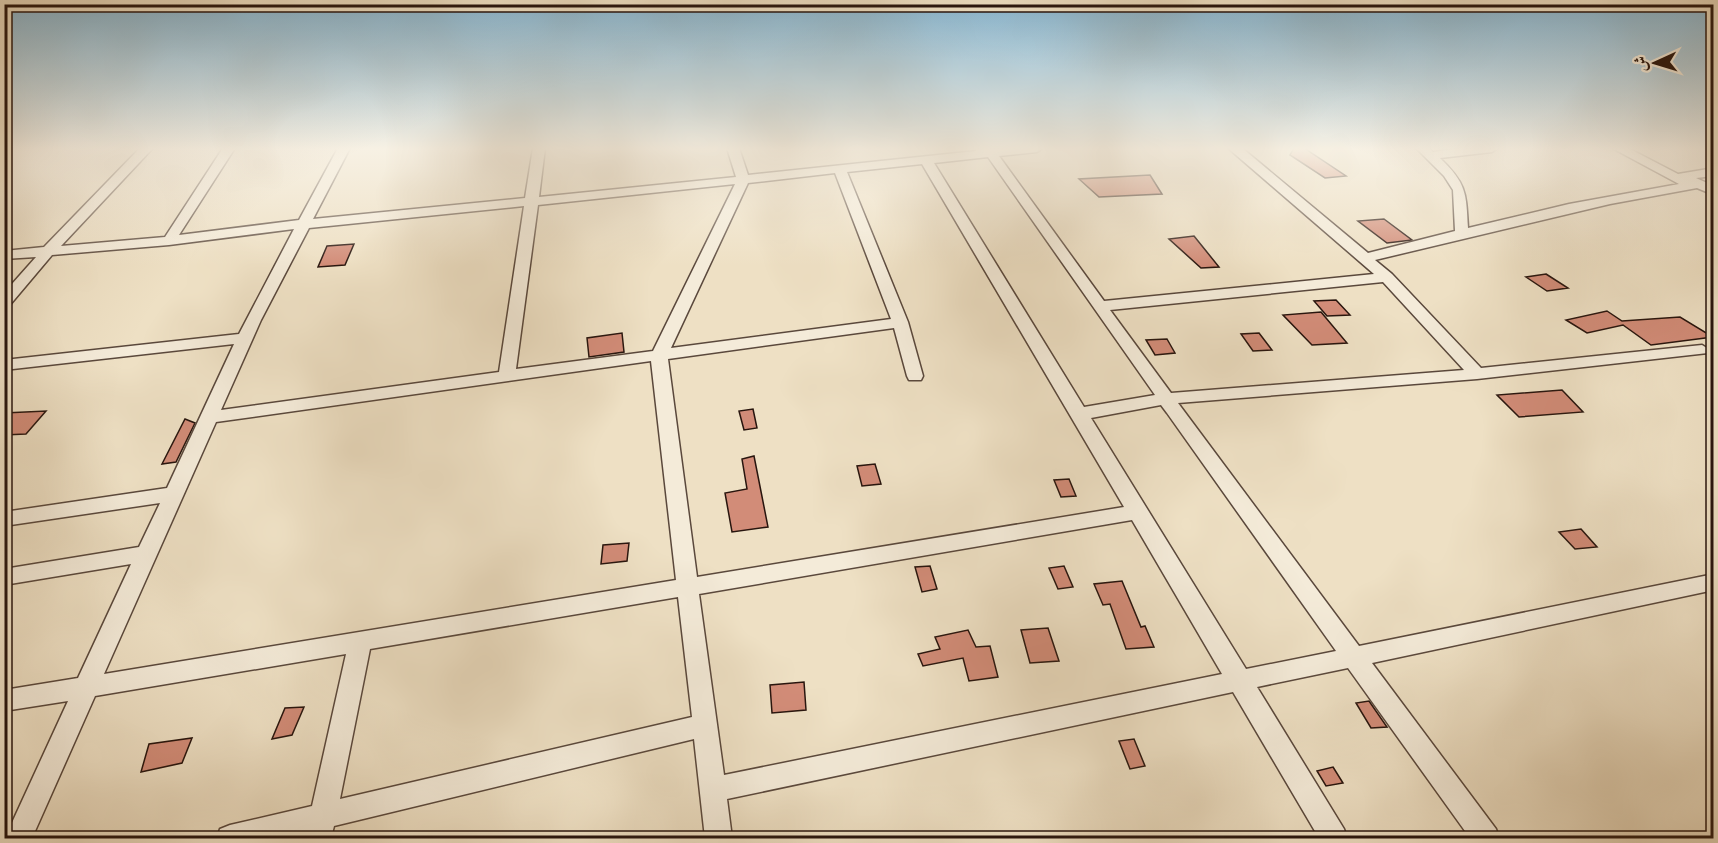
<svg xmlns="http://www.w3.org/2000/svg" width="1718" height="843" viewBox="0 0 1718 843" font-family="Vollkorn,Amiri,serif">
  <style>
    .building { fill: #d28c78; stroke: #28150e; stroke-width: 1.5 }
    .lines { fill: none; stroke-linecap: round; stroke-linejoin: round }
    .street-casing { stroke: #5a483c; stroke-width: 3 }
    .street { fill: #f4ebd9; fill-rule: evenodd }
  </style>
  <rect width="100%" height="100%" fill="#eee0c4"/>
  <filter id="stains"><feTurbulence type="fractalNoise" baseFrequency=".00333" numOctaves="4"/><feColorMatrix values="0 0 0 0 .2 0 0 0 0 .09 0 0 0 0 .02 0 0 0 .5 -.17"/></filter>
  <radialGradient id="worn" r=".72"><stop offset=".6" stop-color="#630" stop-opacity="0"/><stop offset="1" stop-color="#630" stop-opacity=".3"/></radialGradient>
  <path class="building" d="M1294,148H1304L1346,176L1325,178L1290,155Z
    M1150,175L1162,194L1099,197L1079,179Z
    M1384,219L1412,240L1387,243L1358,221Z
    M1194,236L1219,267L1201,268L1169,239Z
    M354,244L345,265L318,267L327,246Z
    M1546,274L1568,288L1547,291L1526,277Z
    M1336,300L1350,315L1327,316L1314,301Z
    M1607,311L1622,321L1680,317L1713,337L1651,345L1623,325L1587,333L1566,320Z
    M1321,312L1347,343L1312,345L1283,315Z
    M622,333L624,352L589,357L587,338Z
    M1259,333L1272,350L1253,351L1241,334Z
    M1167,339L1175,353L1155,355L1146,340Z
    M1562,390L1583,412L1519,417L1497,395Z
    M753,409L757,428L744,430L739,411Z
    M46,411L26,434L4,435V413Z
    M185,419L195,423L176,462L162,464Z
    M754,456L768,527L732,532L725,493L747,489L742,459Z
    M875,464L881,484L862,486L857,466Z
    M1069,479L1076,496L1061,497L1054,480Z
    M1581,529L1597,547L1575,549L1559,532Z
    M629,543L627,561L601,564L603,545Z
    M930,566L937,589L922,592L915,567Z
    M1064,566L1073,587L1058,589L1049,568Z
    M1122,581L1141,627L1145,626L1154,647L1126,649L1110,604L1103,605L1094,584Z
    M1048,628L1059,661L1030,663L1021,630Z
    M968,630L976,647L990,646L998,677L969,681L963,658L923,666L918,654L940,649L935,637Z
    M804,682L806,710L772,713L770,685Z
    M1369,701L1387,727L1371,728L1356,703Z
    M304,707L292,735L272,739L285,708Z
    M192,738L182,763L141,772L149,744Z
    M1134,739L1145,766L1130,769L1119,741Z
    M1333,767L1343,783L1326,786L1317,771Z"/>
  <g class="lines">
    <defs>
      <path id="street" d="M140,148H153L61,246L165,237L223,148H235L179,235L299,220L338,148H350L313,219L525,198L533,148H545L539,197L736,177L727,148H739L748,175L976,151V148H1043L1037,152L999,156L1104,301L1374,274L1228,148H1242L1368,253L1455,231L1453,190L1444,176L1416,148H1429L1433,152L1461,148H1498L1492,152L1440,158C1467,184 1466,193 1468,228L1569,204L1679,184L1612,148H1628L1678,174L1714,168V176L1696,178L1714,186V195L1697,188L1610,204L1375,260L1392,274L1481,368L1702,345L1710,350L1708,353L1477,379L1178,403L1359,646L1714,574V590L1372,663L1496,829L1499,838H1470L1348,668L1257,687L1344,829L1347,838H1319L1233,692L727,799L732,838H705L694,739L334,826L331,838H305V833L283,838H217L220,829L230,825L312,806L346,654L95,696L32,838H5L68,701L4,711V690L78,678L131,564L4,585V569L139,547L160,503L4,526V512L167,488L234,344L4,370V360L239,334L294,229L169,245L52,255L9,306L4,307V293L36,257L4,259V251L44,247ZM988,157L1155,395L1084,407L934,163ZM922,164L1124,507L697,577L668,359L894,328L907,376L909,380H921L923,376L908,322L847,172ZM835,173L891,319L671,348L748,183ZM735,184L653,351L516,369L538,205ZM524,206L499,372L221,410L261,320L309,228ZM1383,282L1464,370L1171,393L1110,310ZM651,361L676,580L104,674L216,422ZM1161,405L1167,413L1336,651L1246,669L1091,418ZM1132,520L1222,674L724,775L699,594ZM678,597L692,717L340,799L370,649Z"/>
    </defs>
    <use href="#street" class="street-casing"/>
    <use href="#street" class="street"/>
  </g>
  <linearGradient id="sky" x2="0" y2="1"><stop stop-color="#88b8d4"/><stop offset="0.56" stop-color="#f7f1e4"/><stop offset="1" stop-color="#f7f1e4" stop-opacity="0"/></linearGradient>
  <rect width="1718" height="266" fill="url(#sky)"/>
  <rect width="1718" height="843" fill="none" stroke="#eee0c4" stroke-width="24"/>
  <rect x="6" y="6" width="1706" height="831" fill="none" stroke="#28150e" stroke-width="3"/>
  <rect x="12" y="12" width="1694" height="819" fill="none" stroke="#28150e" stroke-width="1.5"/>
  <g transform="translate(1655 63) rotate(266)" stroke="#f4ebd9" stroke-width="4.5" paint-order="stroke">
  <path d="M0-4.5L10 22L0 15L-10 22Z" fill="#28150e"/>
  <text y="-9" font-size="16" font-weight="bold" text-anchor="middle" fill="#28150e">ش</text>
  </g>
  <rect width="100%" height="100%" filter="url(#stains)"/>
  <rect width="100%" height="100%" fill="url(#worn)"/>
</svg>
